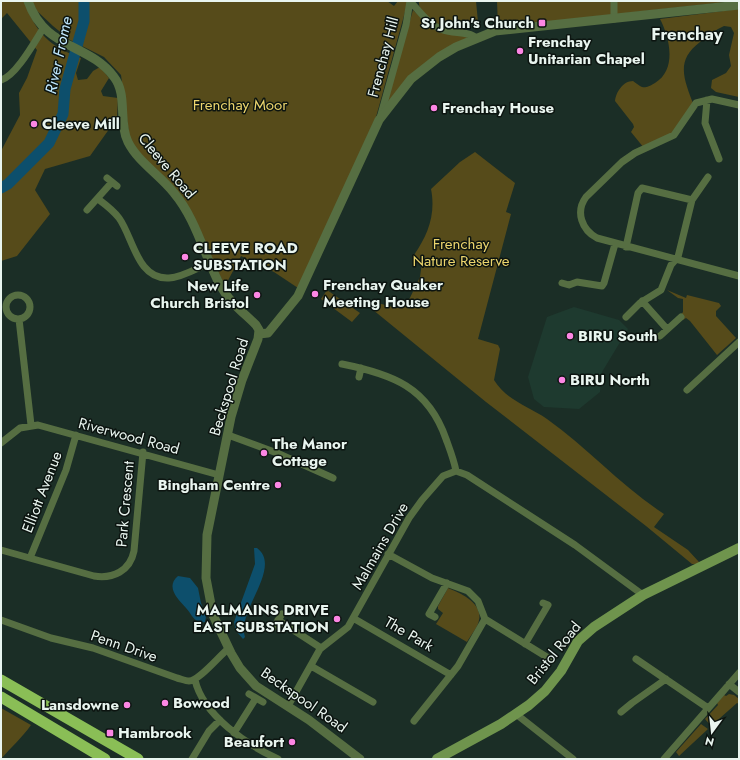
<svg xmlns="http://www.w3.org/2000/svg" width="740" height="760" viewBox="0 0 740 760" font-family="Jost,sans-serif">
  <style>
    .built { fill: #1e3a2f }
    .green { fill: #564b1a }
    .water { fill: #0d4f6c }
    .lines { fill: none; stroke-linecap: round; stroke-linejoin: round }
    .river { stroke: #0d4f6c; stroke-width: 11 }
    .minor { stroke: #566e42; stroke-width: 7 }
    .tertiary { stroke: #566e42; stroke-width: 9 }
    .secondary { stroke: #6f944d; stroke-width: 10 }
    .trunk { stroke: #8abe56; stroke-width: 11 }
    .poi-dot { fill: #fc86e4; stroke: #0c1410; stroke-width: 1.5 }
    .labels { text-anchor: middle; stroke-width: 3; stroke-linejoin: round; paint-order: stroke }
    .poi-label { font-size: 15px; font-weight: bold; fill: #e9f5ef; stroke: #0c1410; text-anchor: start }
    .street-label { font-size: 15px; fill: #e9f5ef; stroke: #0c1410 }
    .park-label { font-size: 15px; fill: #ecd56d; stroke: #0c1410 }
    .water-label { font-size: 16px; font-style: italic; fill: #c1e9ff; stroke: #0c1410 }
    .quarter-label { font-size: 17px; font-weight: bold; fill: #e9f5ef; stroke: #0c1410 }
  </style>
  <rect width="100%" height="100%" fill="#1b2e26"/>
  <path class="built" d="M574,307L619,320L628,329L602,372L600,392L579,409L544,407L534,399L528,377L547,317Z"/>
  <path class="green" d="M1,1H24C36,33 49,46 81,58L76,73L78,80L87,79L93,71L100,67L109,78L101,91L103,96L118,98L117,118L90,156L45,169L35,190L50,214L17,256L1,261V151L20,115L19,93L27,78L37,50L7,13L1,19Z
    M31,1H387L394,6L398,1H408L376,117L298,288L274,272L241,256L225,286L191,213L130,141L121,75L104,57L70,40L53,26L37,11Z
    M419,1H476L478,22L457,24V29H463L464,33C449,32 417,19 419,1Z
    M497,1H736L498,27Z
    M739,9V97L716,92L711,88L712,80L726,73L731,66L729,55L734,33L731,27L724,26C715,30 708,36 700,42C675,61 684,79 694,106L677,132L644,148L631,132L634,127L633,124L615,101C616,92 623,81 633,81C643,88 643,90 655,83C677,70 670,38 660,19Z
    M413,10L427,23L467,37V39L389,102L387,101Z
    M475,152L515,183L506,212L511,214L478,339L498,345L500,349L494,380C507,401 529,406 547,419C588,448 621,486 664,514L654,527L688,550L699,562L698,564H692L646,526L486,402L367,305L370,301L397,308L406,306L420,277L422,262L414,255C428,235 436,214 431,189L460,162Z
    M327,290L360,313L352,322L321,299Z
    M667,290L686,298L687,295L719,303L721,306L716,311V316L736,338L717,355L690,321L686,318L683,320L680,316L683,312V299L678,298Z
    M448,588C460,593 483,603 479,620C478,627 471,635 467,642L436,624L443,613L438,609V606Z
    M729,694L734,695L739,699V704L737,703L711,726L705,719L718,705L717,703L724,695L726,696Z
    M1,708L31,725C22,738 11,747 1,759Z
    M701,724L708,729L679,756L676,752Z"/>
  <path class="water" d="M254,548H257C283,567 236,612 245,637L243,639L236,631L234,622L255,564Z
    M178,576L190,578L198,588L201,603L206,617L205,622C194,624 192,614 186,608C178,599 165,587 178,576Z"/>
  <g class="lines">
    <path class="river" d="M1,188L8,184L49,143L63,114L65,89L84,21V1"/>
    <path class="minor" d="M410,1C420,12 429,25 443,30C453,34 469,31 476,38
      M614,19V1
      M1,80C16,76 35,41 44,27
      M707,100L705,123L719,159
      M739,105L712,99L696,103L674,135L635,153L622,162L586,197C575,212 582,230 597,238L739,276
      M380,118L406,25L410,1
      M107,178L117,186
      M98,199C106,205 113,210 119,218C133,237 137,280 169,278C183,277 197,268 209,263
      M87,210L112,182
      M626,247L638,193L642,188L692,200
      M562,283L569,285L577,282L602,286L604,283L615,244
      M6 307a12 12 0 1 1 24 0a12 12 0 1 1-24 0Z
      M642,301L667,329
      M626,317L640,303L661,290L671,265L678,257L692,200L708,177
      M19,319L31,425
      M660,336L681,317
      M342,364C392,374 428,387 446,439C450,450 454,460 456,471
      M359,377L361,368
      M687,390L739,342
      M228,435L277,453L333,478
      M1,443L20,428L38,425L219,475
      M1,550L94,576C113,579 130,571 134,551L143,452
      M388,554L432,578L468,591L478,601L485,619L550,659
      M30,558L66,470L76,435
      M435,617L429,614L447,583
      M353,618L451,675
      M1,620L51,638L93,648L177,678C181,679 186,681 189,681C199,681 219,656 228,649
      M278,620L321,648
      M274,627L282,614
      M525,644L548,605L543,603
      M636,659L708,708
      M311,666L373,702
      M195,680C203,715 247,745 278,759
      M729,684L739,692
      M249,694L263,702
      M288,706L320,649L348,627L409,518L422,500L443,476L456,471L467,475L575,545L643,595
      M621,712L632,703L666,679
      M516,714L573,759
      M414,721L458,666L485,619
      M234,733L256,698
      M192,759L209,731L220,720
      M664,759L739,673"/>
    <path class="tertiary" d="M28,1C45,50 89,43 114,77C128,95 118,122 128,142C138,162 160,175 174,193C196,219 204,255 220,285C229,302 243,312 256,325L259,330L258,339L242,380L231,417L207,535L206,578L213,615L231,653L240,668L256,686L309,720L360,759
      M259,334L268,333L298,296L379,120L411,79L439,57L456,47L495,31L739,5"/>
    <path class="secondary" d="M437,759L501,724L529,705L545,691L561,671L578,641L594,627L643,595L739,548"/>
    <path class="trunk" d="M1,680L138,759
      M1,697L105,759"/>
  </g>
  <g class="poi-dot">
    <rect x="538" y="19" width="8" height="8" rx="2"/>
    <circle cx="520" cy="51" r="4"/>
    <circle cx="434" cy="108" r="4"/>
    <circle cx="34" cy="124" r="4"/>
    <circle cx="185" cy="257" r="4"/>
    <circle cx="315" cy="294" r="4"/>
    <circle cx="257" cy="295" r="4"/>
    <circle cx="570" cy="336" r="4"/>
    <circle cx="562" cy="380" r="4"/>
    <circle cx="264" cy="453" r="4"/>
    <circle cx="278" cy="485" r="4"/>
    <circle cx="337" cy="619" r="4"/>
    <circle cx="165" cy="703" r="4"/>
    <circle cx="127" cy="705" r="4"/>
    <rect x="106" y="729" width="8" height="8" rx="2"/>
    <circle cx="292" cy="742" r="4"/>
  </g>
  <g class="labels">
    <g class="poi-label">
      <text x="534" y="28" text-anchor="end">St John's Church</text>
      <text x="528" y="47">Frenchay<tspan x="528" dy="17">Unitarian Chapel</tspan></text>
      <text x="442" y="113">Frenchay House</text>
      <text x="42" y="129">Cleeve Mill</text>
      <text x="193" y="253">CLEEVE ROAD<tspan x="193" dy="17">SUBSTATION</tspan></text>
      <text x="323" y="290">Frenchay Quaker<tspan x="323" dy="17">Meeting House</tspan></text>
      <text x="249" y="291" text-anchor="end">New Life<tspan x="249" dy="17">Church Bristol</tspan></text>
      <text x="578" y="341">BIRU South</text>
      <text x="570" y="385">BIRU North</text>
      <text x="272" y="449">The Manor<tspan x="272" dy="17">Cottage</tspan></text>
      <text x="270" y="490" text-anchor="end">Bingham Centre</text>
      <text x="329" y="615" text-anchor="end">MALMAINS DRIVE<tspan x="329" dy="17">EAST SUBSTATION</tspan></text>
      <text x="173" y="708">Bowood</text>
      <text x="119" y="710" text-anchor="end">Lansdowne</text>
      <text x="118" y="738">Hambrook</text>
      <text x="284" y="747" text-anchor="end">Beaufort</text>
    </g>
    <g class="street-label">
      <text transform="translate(383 57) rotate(-75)" y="5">Frenchay Hill</text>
      <text transform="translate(167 166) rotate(50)" y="5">Cleeve Road</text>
      <text transform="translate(229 387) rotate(-73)" y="5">Beckspool Road</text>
      <text transform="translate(129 436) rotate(15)" y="5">Riverwood Road</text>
      <text transform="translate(42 492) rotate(-69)" y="5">Elliott Avenue</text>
      <text transform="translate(125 504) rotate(-85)" y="5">Park Crescent</text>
      <text transform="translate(380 546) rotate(-60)" y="5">Malmains Drive</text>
      <text transform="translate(409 634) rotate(30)" y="5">The Park</text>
      <text transform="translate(124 646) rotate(19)" y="5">Penn Drive</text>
      <text transform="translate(554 653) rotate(-51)" y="5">Bristol Road</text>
      <text transform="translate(304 700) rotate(35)" y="5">Beckspool Road</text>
    </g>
    <g class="park-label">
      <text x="240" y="110">Frenchay Moor</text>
      <text x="461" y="249">Frenchay<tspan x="461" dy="17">Nature Reserve</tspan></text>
    </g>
    <g class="water-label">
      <text transform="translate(58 55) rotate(-78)" y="6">River Frome</text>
    </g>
    <g class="quarter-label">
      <text x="687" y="40">Frenchay</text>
    </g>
  </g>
  <rect width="740" height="760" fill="none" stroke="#e9f5ef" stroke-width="4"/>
  <g transform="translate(712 732) rotate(195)" stroke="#0c1410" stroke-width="3" paint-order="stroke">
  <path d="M0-3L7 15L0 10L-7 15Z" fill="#e9f5ef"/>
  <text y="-6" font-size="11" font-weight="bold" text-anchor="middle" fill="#e9f5ef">N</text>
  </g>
</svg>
